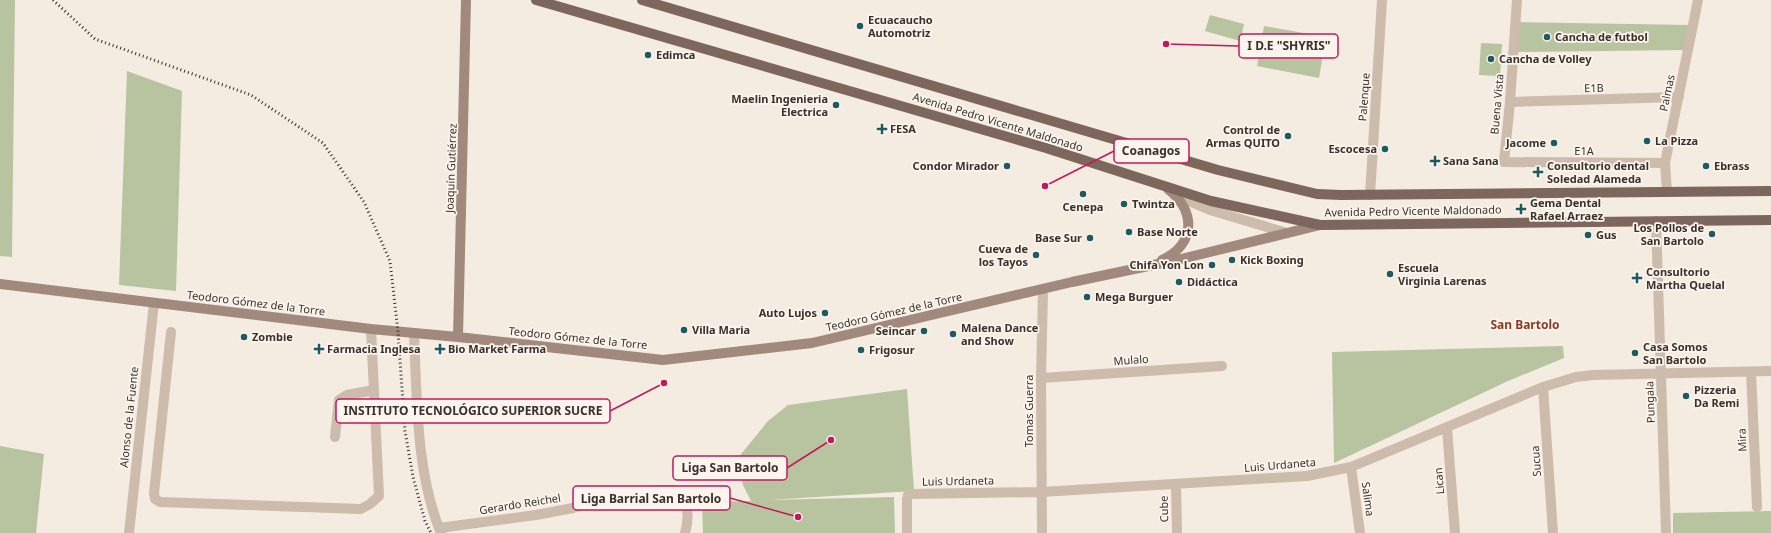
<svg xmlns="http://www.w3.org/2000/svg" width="1771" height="533" viewBox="0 0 1771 533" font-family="'Noto Sans',sans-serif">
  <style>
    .green { fill: #b8c4a0 }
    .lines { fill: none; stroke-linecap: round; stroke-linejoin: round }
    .street { stroke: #cdbbac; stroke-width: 10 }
    .secondary { stroke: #a18a7d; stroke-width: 10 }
    .primary { stroke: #7d675c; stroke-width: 10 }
    .rail { stroke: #3b302b; stroke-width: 3; stroke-dasharray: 1 3; stroke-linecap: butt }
    .poi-dot { fill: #1f5a5e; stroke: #fbf5ee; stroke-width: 1.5 }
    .labels { text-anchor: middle; stroke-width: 3.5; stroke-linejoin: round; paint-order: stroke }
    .poi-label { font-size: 11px; font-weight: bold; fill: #3b302b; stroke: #fbf5ee; text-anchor: start }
    .street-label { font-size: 11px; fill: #3b302b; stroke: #fbf5ee }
    .neighbourhood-label { font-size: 12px; font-weight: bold; fill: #8c3b22; stroke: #fbf5ee }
    .leader { fill: none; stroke: #c2185b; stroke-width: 1.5 }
    .callout-dot { fill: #c2185b; stroke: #fbf5ee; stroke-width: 1.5 }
    .callout { fill: #fbf5ee; stroke: #c2185b; stroke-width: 1.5 }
    .callout-label { font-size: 12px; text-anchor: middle; font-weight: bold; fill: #3b302b }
  </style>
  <rect width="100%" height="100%" fill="#f4ebe1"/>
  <path class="green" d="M0,0H15L12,257L0,256Z
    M1210,15L1244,24L1240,41L1205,31Z
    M1516,22L1691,25L1686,50L1514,52Z
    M1264,26L1326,37L1319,78L1257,66Z
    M1481,43L1502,44L1500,76L1479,75Z
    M127,71L182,91L176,291L119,285Z
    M1563,346L1564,358L1508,381L1334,463L1332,352Z
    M907,389L914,491L768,500L894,497L895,533H703L702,502L751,501L743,485L737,459L768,421L788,405Z
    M0,446L44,454L36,533H0Z
    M1771,511V533H1673V513Z"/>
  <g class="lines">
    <path class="street" d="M1517,0L1510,102L1504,162L1665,163
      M1510,102L1679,97
      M1667,192L1665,163L1698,0
      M1370,195L1382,0
      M1179,197L1210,210L1287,233
      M1656,221L1666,533
      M171,332L154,493L155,499L160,502L361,509L370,504L379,496L371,329
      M414,334C417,398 416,474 441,533
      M1751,372L1757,507
      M1041,378L1222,366
      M1543,387L1553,533
      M1447,428L1455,533
      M335,437L339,400L347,395L374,390
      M1351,467L1360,533
      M1176,484L1177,533
      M439,528L536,515L573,508L617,494L657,490H673L679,492C689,501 689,520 685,533
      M129,533L154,303
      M907,533V499L908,495L911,494L1041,492L1307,476L1351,467L1543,387L1576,377L1593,375L1771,371
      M1042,533L1041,378L1043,290"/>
    <path class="secondary" d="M1162,260C1196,244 1196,211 1168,189
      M0,284L371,329L458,337L663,360L812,343L1072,282L1177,260L1320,225
      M458,337L466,0"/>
    <path class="primary" d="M536,0L1046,148L1211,201L1320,225L1771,220
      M642,0L1218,170L1317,194L1341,195L1771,191"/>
    <path class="rail" d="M53,0L95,39L251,95L323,143L364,202L390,261L398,332L405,431L413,477L425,521L431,533"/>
  </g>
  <g class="poi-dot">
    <circle cx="860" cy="26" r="4"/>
    <circle cx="1547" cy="37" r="4"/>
    <circle cx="648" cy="55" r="4"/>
    <circle cx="1491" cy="59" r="4"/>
    <circle cx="836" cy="105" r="4"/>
    <path d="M880 123h4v4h4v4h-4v4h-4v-4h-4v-4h4z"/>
    <circle cx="1288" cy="136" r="4"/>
    <circle cx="1647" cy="141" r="4"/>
    <circle cx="1554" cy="143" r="4"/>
    <circle cx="1385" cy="149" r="4"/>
    <path d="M1433 155h4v4h4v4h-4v4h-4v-4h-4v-4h4z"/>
    <circle cx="1007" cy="166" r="4"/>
    <circle cx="1706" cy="166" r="4"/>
    <path d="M1536 166h4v4h4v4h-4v4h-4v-4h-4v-4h4z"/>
    <circle cx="1083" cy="194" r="4"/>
    <circle cx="1124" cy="204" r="4"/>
    <path d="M1519 203h4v4h4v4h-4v4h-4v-4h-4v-4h4z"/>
    <circle cx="1129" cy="232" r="4"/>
    <circle cx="1712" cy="234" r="4"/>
    <circle cx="1588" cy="235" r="4"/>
    <circle cx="1090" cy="238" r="4"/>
    <circle cx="1036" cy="255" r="4"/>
    <circle cx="1232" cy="260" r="4"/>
    <circle cx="1212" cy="265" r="4"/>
    <circle cx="1390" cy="274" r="4"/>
    <path d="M1635 272h4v4h4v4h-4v4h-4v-4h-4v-4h4z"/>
    <circle cx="1179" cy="282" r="4"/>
    <circle cx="1087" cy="297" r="4"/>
    <circle cx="825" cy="313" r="4"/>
    <circle cx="684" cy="330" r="4"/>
    <circle cx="924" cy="331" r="4"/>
    <circle cx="953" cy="334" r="4"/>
    <circle cx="244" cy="337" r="4"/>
    <path d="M317 343h4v4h4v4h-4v4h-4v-4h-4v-4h4z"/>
    <path d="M438 343h4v4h4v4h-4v4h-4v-4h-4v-4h4z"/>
    <circle cx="861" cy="350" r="4"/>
    <circle cx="1635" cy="353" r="4"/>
    <circle cx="1686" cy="396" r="4"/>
  </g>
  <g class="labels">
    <g class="poi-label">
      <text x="868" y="24">Ecuacaucho<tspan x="868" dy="13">Automotriz</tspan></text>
      <text x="1555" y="41">Cancha de futbol</text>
      <text x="656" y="59">Edimca</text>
      <text x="1499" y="63">Cancha de Volley</text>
      <text x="828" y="103" text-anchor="end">Maelin Ingenieria<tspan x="828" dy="13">Electrica</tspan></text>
      <text x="890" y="133">FESA</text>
      <text x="1280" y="134" text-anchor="end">Control de<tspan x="1280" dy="13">Armas QUITO</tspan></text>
      <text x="1655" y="145">La Pizza</text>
      <text x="1546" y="147" text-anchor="end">Jacome</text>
      <text x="1377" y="153" text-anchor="end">Escocesa</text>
      <text x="1443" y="165">Sana Sana</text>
      <text x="999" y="170" text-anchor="end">Condor Mirador</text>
      <text x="1547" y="170">Consultorio dental<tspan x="1547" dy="13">Soledad Alameda</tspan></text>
      <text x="1714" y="170">Ebrass</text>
      <text x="1530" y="207">Gema Dental<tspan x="1530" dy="13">Rafael Arraez</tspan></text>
      <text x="1132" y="208">Twintza</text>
      <text x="1083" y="211" text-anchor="middle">Cenepa</text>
      <text x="1704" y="232" text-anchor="end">Los Pollos de<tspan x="1704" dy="13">San Bartolo</tspan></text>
      <text x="1137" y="236">Base Norte</text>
      <text x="1596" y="239">Gus</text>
      <text x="1082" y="242" text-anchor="end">Base Sur</text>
      <text x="1028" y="253" text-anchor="end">Cueva de<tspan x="1028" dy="13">los Tayos</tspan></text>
      <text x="1240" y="264">Kick Boxing</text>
      <text x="1204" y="269" text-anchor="end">Chifa Yon Lon</text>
      <text x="1398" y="272">Escuela<tspan x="1398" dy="13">Virginia Larenas</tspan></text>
      <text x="1646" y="276">Consultorio<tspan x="1646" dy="13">Martha Quelal</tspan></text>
      <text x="1187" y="286">Didáctica</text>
      <text x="1095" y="301">Mega Burguer</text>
      <text x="817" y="317" text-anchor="end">Auto Lujos</text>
      <text x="961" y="332">Malena Dance<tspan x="961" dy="13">and Show</tspan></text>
      <text x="692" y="334">Villa Maria</text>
      <text x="916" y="335" text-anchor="end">Seincar</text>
      <text x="252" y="341">Zombie</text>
      <text x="1643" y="351">Casa Somos<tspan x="1643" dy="13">San Bartolo</tspan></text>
      <text x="327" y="353">Farmacia Inglesa</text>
      <text x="448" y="353">Bio Market Farma</text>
      <text x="869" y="354">Frigosur</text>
      <text x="1694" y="394">Pizzeria<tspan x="1694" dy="13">Da Remi</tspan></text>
    </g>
    <g class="street-label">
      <text transform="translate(1594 88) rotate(-2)" y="4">E1B</text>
      <text transform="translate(1667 93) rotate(-78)" y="4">Palmas</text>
      <text transform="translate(1364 97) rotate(-86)" y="4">Palenque</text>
      <text transform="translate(1497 104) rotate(-85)" y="4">Buena Vista</text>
      <text transform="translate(998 122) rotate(17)" y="4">Avenida Pedro Vicente Maldonado</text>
      <text x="1584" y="155">E1A</text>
      <text transform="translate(451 168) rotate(-88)" y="4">Joaquín Gutiérrez</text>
      <text transform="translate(1413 211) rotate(-1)" y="4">Avenida Pedro Vicente Maldonado</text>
      <text transform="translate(256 303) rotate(7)" y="4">Teodoro Gómez de la Torre</text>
      <text transform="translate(894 312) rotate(-13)" y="4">Teodoro Gómez de la Torre</text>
      <text transform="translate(578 338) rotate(6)" y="4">Teodoro Gómez de la Torre</text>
      <text transform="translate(1131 360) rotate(-4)" y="4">Mulalo</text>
      <text transform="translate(1650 402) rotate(-92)" y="4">Pungala</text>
      <text transform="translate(1029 411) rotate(-90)" y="4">Tomas Guerra</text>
      <text transform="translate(129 417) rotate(-84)" y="4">Alonso de la Fuente</text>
      <text transform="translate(1742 440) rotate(-93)" y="4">Mira</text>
      <text transform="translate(1536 461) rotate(-94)" y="4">Sucua</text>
      <text transform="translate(1280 465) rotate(-5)" y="4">Luis Urdaneta</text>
      <text transform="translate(958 481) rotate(-1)" y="4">Luis Urdaneta</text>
      <text transform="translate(1439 481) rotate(-95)" y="4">Lican</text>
      <text transform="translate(1368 499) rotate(82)" y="4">Salima</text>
      <text transform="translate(520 504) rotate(-9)" y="4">Gerardo Reichel</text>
      <text transform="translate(1164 509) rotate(-91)" y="4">Cube</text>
    </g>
    <g class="neighbourhood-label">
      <text x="1525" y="329">San Bartolo</text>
    </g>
  </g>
  <path class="leader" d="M1166 44L1239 46M1045 186L1114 151M664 383L610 411M831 440L787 468M798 517L730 498"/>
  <g class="callout-dot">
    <circle cx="1166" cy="44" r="4"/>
    <circle cx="1045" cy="186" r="4"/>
    <circle cx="664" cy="383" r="4"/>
    <circle cx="831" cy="440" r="4"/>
    <circle cx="798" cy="517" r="4"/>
  </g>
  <g class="callout">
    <rect x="1239" y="34" width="99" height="24" rx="4"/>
    <rect x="1114" y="139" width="75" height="24" rx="4"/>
    <rect x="336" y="399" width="274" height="24" rx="4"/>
    <rect x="673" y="456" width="114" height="24" rx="4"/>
    <rect x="573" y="486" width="157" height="24" rx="4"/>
  </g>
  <g class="callout-label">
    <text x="1289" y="50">I D.E "SHYRIS"</text>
    <text x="1151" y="155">Coanagos</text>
    <text x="473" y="415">INSTITUTO TECNOLÓGICO SUPERIOR SUCRE</text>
    <text x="730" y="472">Liga San Bartolo</text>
    <text x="651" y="503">Liga Barrial San Bartolo</text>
  </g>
</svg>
